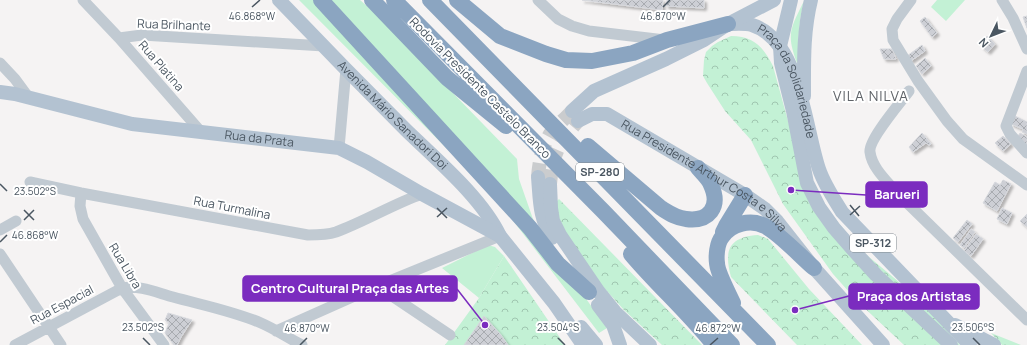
<svg xmlns="http://www.w3.org/2000/svg" width="1027" height="345" viewBox="0 0 1027 345" font-family="Manrope,sans-serif">
  <style>
    .grass { fill: #c3f1d5 }
    .forest { fill: url(#forest-crowns) }
    .building { fill: url(#building-cross-hatch); stroke: #d7d9de; filter: url(#shadow) }
    .lines { fill: none; stroke-linecap: round; stroke-linejoin: round }
    .major-tunnel { stroke: #caccce; stroke-width: 14; stroke-dasharray: 14 7; stroke-linecap: butt }
    .minor { stroke: #c1cad2; stroke-width: 11 }
    .major { stroke: #b3c2d1; stroke-width: 14 }
    .highway { stroke: #8ba5c1; stroke-width: 16 }
    .ticks { fill: none; stroke: #4a5661; stroke-width: 1.5 }
    .labels { text-anchor: middle; stroke-width: 4; stroke-linejoin: round; paint-order: stroke }
    .shield { fill: #fff; stroke: #808990; stroke-width: 1 }
    .shield-label { font-size: 11px; font-weight: bold; fill: #4a5661 }
    .street-label { font-size: 12px; fill: #4a5661; stroke: #fff }
    .quarter-label { font-size: 14px; letter-spacing: 1px; fill: #5f6368; stroke: #fff }
    .ticks-label { font-size: 10px; text-anchor: middle; fill: #4a5661; stroke: #fff; stroke-width: 4; stroke-linejoin: round; paint-order: stroke }
    .leader { fill: none; stroke: #7b2cbf; stroke-width: 1.5 }
    .callout-dot { fill: #7b2cbf; stroke: #fff; stroke-width: 1.5 }
    .callout { fill: #7b2cbf; stroke: #7b2cbf; stroke-width: 1.5 }
    .callout-label { font-size: 13px; text-anchor: middle; font-weight: bold; fill: #fff }
  </style>
  <defs>
    <pattern id="forest-crowns" width="20" height="18" patternUnits="userSpaceOnUse"><rect width="20" height="18" fill="#c3f1d5"/><path d="M2 6a3 3 0 1 1 6 0M12 15a3 3 0 1 1 6 0" fill="none" stroke="#a0c6b0"/></pattern>
    <pattern id="building-cross-hatch" width="8" height="8" patternUnits="userSpaceOnUse"><rect width="8" height="8" fill="#cdcfd5"/><path d="M0 0l8 8M0 8l8-8" fill="none" stroke="#a8abb0"/></pattern>
    <filter id="shadow"><feDropShadow dx="2.5" dy="2.5" stdDeviation="1" flood-color="#0004"/></filter>
  </defs>
  <rect width="100%" height="100%" fill="#f5f3f3"/>
  <path class="grass" d="M299,0H360L377,15L517,159L519,179L533,219L556,257L607,328L599,333L495,197Z
    M937,0H965L946,21L931,7Z
    M804,1C798,23 798,45 799,68C786,35 789,31 804,1Z
    M488,245L495,247L504,256L479,298L442,268Z"/>
  <path class="forest" d="M731,36C754,36 763,47 773,66L791,132L820,201L862,251L918,298L960,345H904L858,302L833,274L783,204L751,140L725,111L707,83L703,76L704,60L706,52L712,46L718,42Z
    M559,199L702,345H662L624,310L596,279L557,222L556,202Z
    M758,235L768,239L809,289L862,345H797L731,277C724,251 728,237 758,235Z
    M504,256L565,345H445L479,298Z
    M991,333L1021,345H1002Z"/>
  <path class="building" d="M582,0H663L662,10Z
    M667,0H704V8L666,6Z
    M1027,16V28L1023,17Z
    M925,17L937,33L932,37L920,21Z
    M987,36L995,44L988,52L981,46Z
    M922,45L925,51L911,61L907,56Z
    M880,49H892L896,59H884Z
    M925,58L931,66L922,74L916,66Z
    M1015,116L1027,122V134L1022,132L1023,129L1011,124Z
    M922,133L931,144L929,145L926,143L913,152L909,147Z
    M1020,133L1027,137V147L1016,139Z
    M1003,136L1011,144L1003,151L995,143Z
    M1003,180L1011,184L997,211L983,203L995,182L1000,185Z
    M1002,208L1012,213L1007,224L997,219Z
    M1027,214V227L1020,221Z
    M967,220L972,224L958,242L953,238Z
    M971,229L975,232L964,248L960,245Z
    M976,234L983,239L971,256L964,251Z
    M168,313L192,320L181,337L177,345H174L165,333L169,323L165,320Z
    M484,316L501,335L508,345H464Z"/>
  <g class="lines">
    <path class="major-tunnel" d="M538,177C539,163 542,147 550,134C556,126 565,119 572,111
      M550,184C553,153 558,144 578,121"/>
    <path class="minor" d="M83,0L119,38L202,133
      M538,0L558,19L572,26L589,31L665,40
      M911,0L897,19L892,29L893,40L918,81L947,121L963,139L1027,185
      M1002,0L1013,18L1027,49
      M119,38L142,35L324,46
      M0,63L15,79L29,98
      M1027,71L1006,126L1010,134L1027,153
      M909,91C901,102 868,140 870,152C872,168 887,181 897,193L1027,320
      M339,148L346,69
      M30,182L81,193L308,235C317,235 327,235 336,232C366,221 393,204 422,194
      M81,193L80,206L83,219L122,288L164,345
      M0,230L16,221
      M0,254L61,345
      M377,286L450,335
      M276,331L377,286L500,236
      M15,345L122,288C140,285 155,292 173,297C202,305 233,311 261,323C275,329 288,338 302,345"/>
    <g class="major">
      <path id="s1" d="M279,0C321,44 363,87 406,130C437,160 482,198 500,236L554,303L583,345"/>
      <path d="M791,0L780,46L781,63L793,111L807,183L819,207L834,228L855,252L876,275L951,345"/>
      <path id="s2" d="M728,24C735,24 745,23 752,25C800,40 805,128 819,169C824,184 834,199 842,212L970,345"/>
      <path id="s3" d="M0,92L15,94L132,124L339,148L367,162L422,194L500,236"/>
      <path d="M804,96C804,63 803,32 811,0"/>
      <path d="M572,111L594,91L666,59L704,40L728,24L774,0"/>
      <path id="s4" d="M578,121L592,114H607L745,195L765,209L777,221L814,268L883,345"/>
      <path d="M538,177C540,200 539,218 552,238"/>
      <path d="M550,184L551,208L553,221L560,235L598,291L615,312L650,345"/>
      <path d="M598,305L613,325L620,345"/>
      <path d="M955,325L994,345"/>
      <path d="M581,327L596,345"/>
    </g>
    <path class="highway" d="M321,0L530,228L558,264L589,292
      M372,0L447,78L506,126
      M394,0L603,211L732,345
      M430,0L768,345
      M457,0L500,36L546,54L566,60L592,61L633,53L667,40L728,24
      M588,146L661,208C669,213 676,218 686,219C709,222 721,207 711,185C709,179 703,174 698,168
      M723,232L726,226L745,195
      M631,254C657,285 689,313 714,345
      M733,303C729,294 717,272 717,263C716,256 717,243 722,237C731,223 751,219 765,226C780,234 801,257 814,268"/>
  </g>
  <path class="ticks" d="M252,7L260,0M663,7L670,0M0,184L7,191M850,205L859,216M437,208L447,218M24,210L34,220M850,215L860,206M437,217L447,208M24,220L34,210M0,242L7,235M143,338L150,345M558,338L565,345M973,338L980,345M300,345L307,338M710,345L718,338"/>
  <g class="labels">
    <g class="shield">
      <rect x="576" y="163" width="48" height="18" rx="3"/>
      <rect x="850" y="234" width="46" height="18" rx="3"/>
    </g>
    <g class="shield-label">
      <text x="600" y="176">SP-280</text>
      <text x="873" y="247">SP-312</text>
    </g>
    <g class="street-label">
      <text transform="translate(174 25) rotate(2)" y="4">Rua Brilhante</text>
      <text transform="translate(161 66) rotate(49)" y="4">Rua Platina</text>
      <text dy="4" stroke="none"><textPath href="#s2" startOffset="94">Praça da Solidariedade</textPath></text>
      <text transform="translate(480 88) rotate(45)" y="4">Rodovia Presidente Castelo Branco</text>
      <text dy="4" stroke="none"><textPath href="#s1" startOffset="162">Avenida Mário Sanadori Doi</textPath></text>
      <text dy="4" stroke="none"><textPath href="#s3" startOffset="264">Rua da Prata</textPath></text>
      <text dy="4" stroke="none"><textPath href="#s4" startOffset="146">Rua Presidente Arthur Costa e Silva</textPath></text>
      <text transform="translate(232 208) rotate(11)" y="4">Rua Turmalina</text>
      <text transform="translate(125 266) rotate(59)" y="4">Rua Libra</text>
      <text transform="translate(62 305) rotate(-28)" y="4">Rua Espacial</text>
    </g>
    <g class="quarter-label">
      <text x="871" y="101">VILA NILVA</text>
    </g>
  </g>
  <g class="ticks-label">
    <text x="252" y="20">46.868°W</text>
    <text x="663" y="20">46.870°W</text>
    <text x="35" y="195">23.502°S</text>
    <text x="35" y="239">46.868°W</text>
    <text x="143" y="331">23.502°S</text>
    <text x="558" y="331">23.504°S</text>
    <text x="973" y="331">23.506°S</text>
    <text x="307" y="332">46.870°W</text>
    <text x="718" y="332">46.872°W</text>
  </g>
  <path class="leader" d="M791 190L866 195M485 325L457 289M795 310L849 296"/>
  <g class="callout-dot">
    <circle cx="791" cy="190" r="4"/>
    <circle cx="485" cy="325" r="4"/>
    <circle cx="795" cy="310" r="4"/>
  </g>
  <g class="callout">
    <rect x="866" y="182" width="61" height="25" rx="4"/>
    <rect x="243" y="276" width="214" height="25" rx="4"/>
    <rect x="849" y="284" width="130" height="25" rx="4"/>
  </g>
  <g class="callout-label">
    <text x="897" y="199">Barueri</text>
    <text x="350" y="293">Centro Cultural Praça das Artes</text>
    <text x="914" y="301">Praça dos Artistas</text>
  </g>
  <g transform="translate(991 36) rotate(227)" stroke="#ffffff" stroke-width="3" paint-order="stroke">
  <path d="M0-3L7 15L0 10L-7 15Z" fill="#4a5661"/>
  <text y="-6" font-size="11" font-weight="bold" text-anchor="middle" fill="#4a5661">N</text>
  </g>
</svg>
